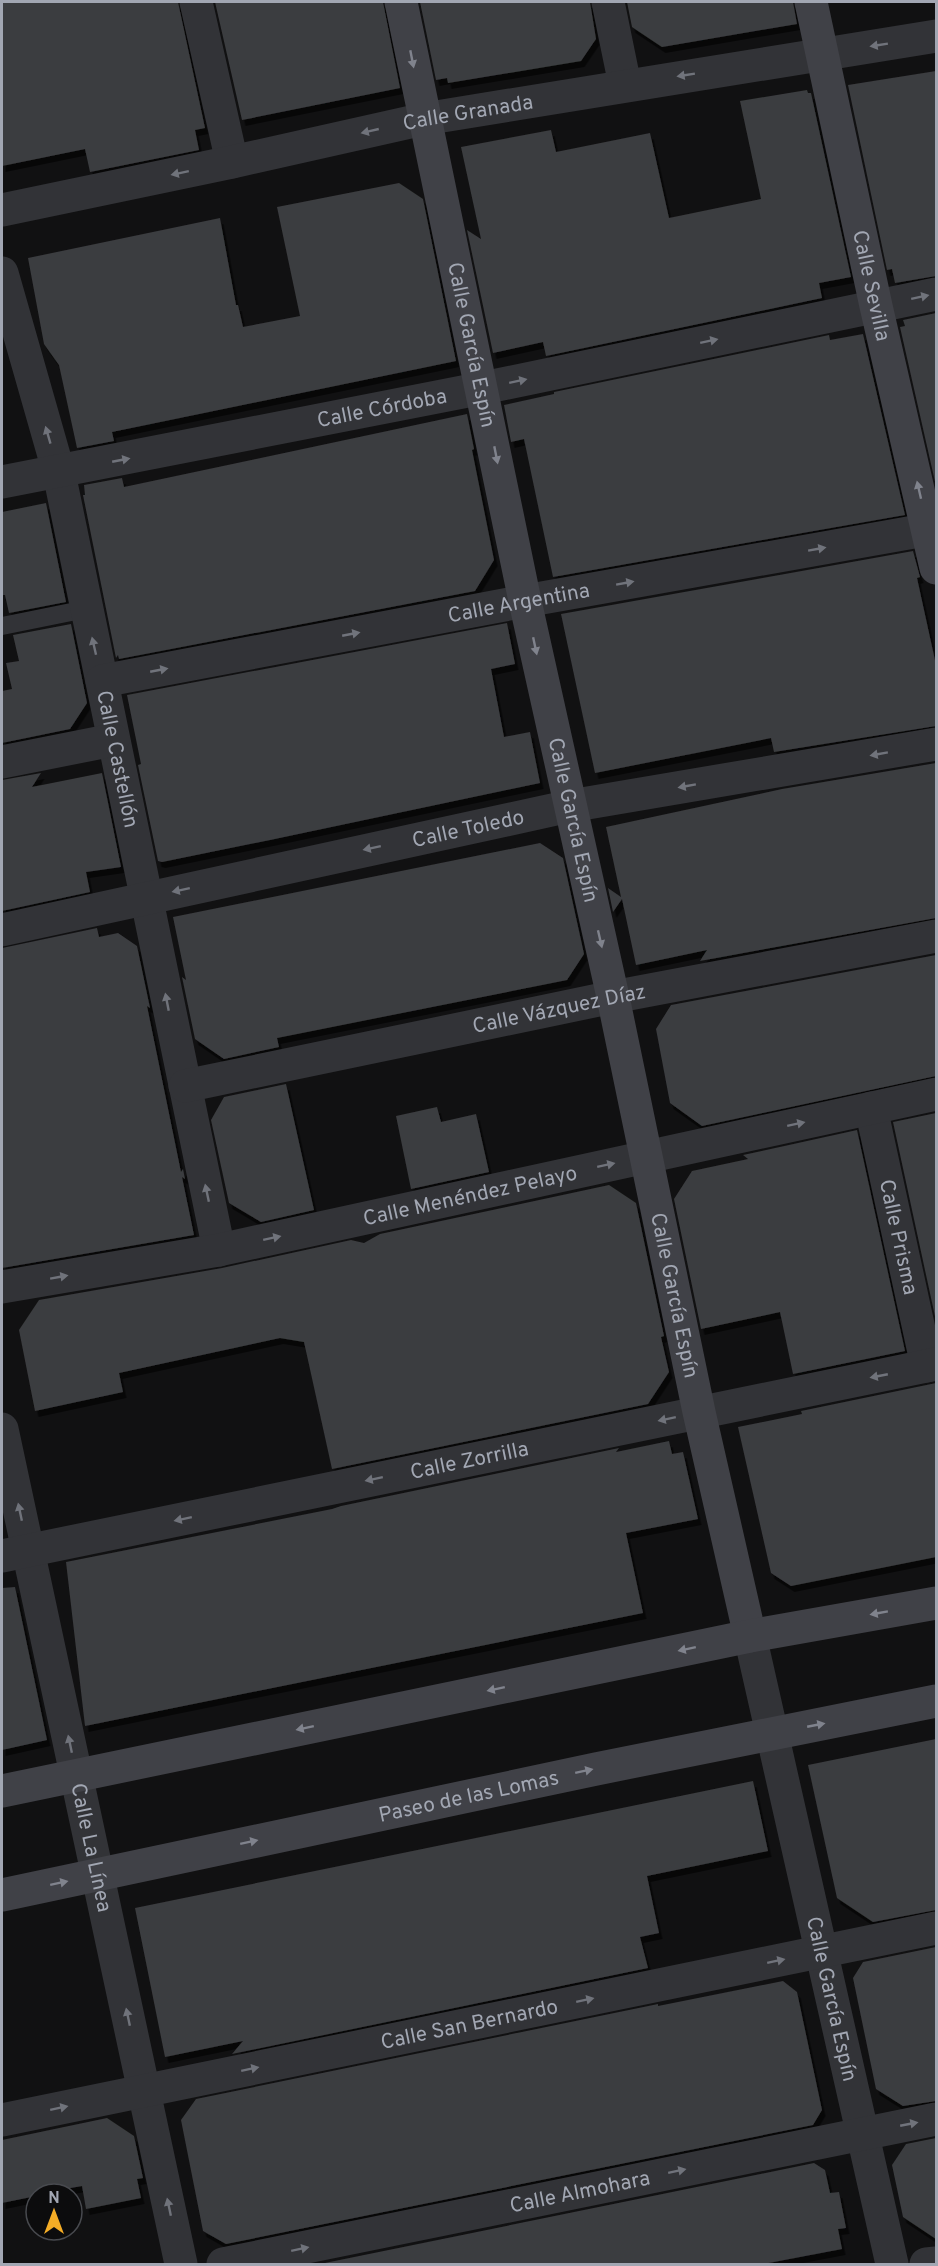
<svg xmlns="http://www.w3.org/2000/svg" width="938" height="2266" viewBox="0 0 938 2266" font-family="Overpass,sans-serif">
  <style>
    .building { fill: #3b3c3f; filter: url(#shadow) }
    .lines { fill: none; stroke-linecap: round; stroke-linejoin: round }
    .lane { stroke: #323337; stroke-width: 18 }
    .street { stroke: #323337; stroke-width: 33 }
    .secondary { stroke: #404147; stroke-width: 33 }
    .oneway { fill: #70737b }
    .oneway2 { fill: #80838d }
    .labels { text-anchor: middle; stroke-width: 5; stroke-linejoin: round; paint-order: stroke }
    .street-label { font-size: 21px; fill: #a2a7b3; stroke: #0c0c0d }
  </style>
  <defs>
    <filter id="shadow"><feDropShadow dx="3.5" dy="6" stdDeviation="0" flood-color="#0009"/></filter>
  </defs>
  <rect width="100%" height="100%" fill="#111112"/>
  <path class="building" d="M2,2H178L205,128L195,130L199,150L90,172L85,149L2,166Z
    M215,2H383L400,88L242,120Z
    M420,2H590L596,39L581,61L448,83L447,78L436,80Z
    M627,2H793L797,24L662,47L632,27Z
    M936,71V276L895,283L892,269L887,270L848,85Z
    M807,90L808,93H811L851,277L819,283L822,298L546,356L543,342L493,353L467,230L481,239L461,147L551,130L556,152L650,133L669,218L761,199L740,101Z
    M399,183L423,199L456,361L112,432L114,441L77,448L59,365L44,344L28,258L220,218L236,305H238L243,327L300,316L277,207Z
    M936,313V486L900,327L905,326L903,320Z
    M863,334L905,515L553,577L524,439L511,442L504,405L554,394V392L829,335L830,340Z
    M467,414L474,449L472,450L494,560L475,591L119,659L118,655L116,658L83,495H85L84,485L122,478L124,487Z
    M46,503L66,602L9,613L5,595H2V512Z
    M913,551L920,577L917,578L936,665V726L774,752L771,738L595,773L561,614Z
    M507,623L515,664L491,669L504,737L530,732L540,783L270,840L162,862L158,861L138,765L141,764L127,695Z
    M71,624L87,703L70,729L2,743V691L12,689L6,663L19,661L13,635Z
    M936,763V918L700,961L707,950L636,965L622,899L613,912L608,888L621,897L606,827L782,789Z
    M41,773L32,787L102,773L121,867L86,872L90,892L2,911V780Z
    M540,843L563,858L584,954L567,980L277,1038L279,1047L224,1059L195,1039L182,977L186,980L173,917Z
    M97,928L99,937L118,933L137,946L150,1008L147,1006L181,1172L183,1169L185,1179L182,1177L194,1235L2,1268V948Z
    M936,955V1076L702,1126L670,1103L656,1029L671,1005Z
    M286,1084L314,1210L261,1222L229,1203L211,1120L224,1097Z
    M437,1107L441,1122L476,1114L489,1172L411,1189L396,1116Z
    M936,1113V1321L893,1122Z
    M857,1130L905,1351L793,1374L780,1312L701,1329L674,1199L692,1171L748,1159L743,1155Z
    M609,1185L636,1203L664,1336L661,1337L669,1372L648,1404L332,1469L304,1342L280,1338L119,1373L123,1392L35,1411L19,1330L39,1300L222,1268L351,1240L364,1243L380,1234Z
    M936,1383V1557L791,1586L771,1573L738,1427L802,1414L801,1411Z
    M669,1441L672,1454L683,1452L698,1519L626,1533L643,1613L85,1726L66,1562L332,1509L341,1506L619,1448L616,1452Z
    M15,1587L47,1740L2,1750V1588Z
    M936,1739V1910L873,1922L837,1898L808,1765Z
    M753,1781L768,1851L647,1876L659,1933L640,1937L648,1968L232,2054L243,2041L165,2057L135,1908Z
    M936,1947V2101L903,2106L876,2089L853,1978L863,1962Z
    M783,1981L797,1992L822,2110L813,2125L226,2244L203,2231L181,2120L196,2099L658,2004V2006Z
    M107,2118L134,2136L143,2178L137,2179L141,2198L86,2209L82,2186L36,2194V2196L2,2203V2140Z
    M936,2138V2239L903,2217L892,2165L906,2144Z
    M814,2163L825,2170L830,2193L839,2192L846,2228L838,2229L842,2249L758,2265H315Z"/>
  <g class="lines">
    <path class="lane" d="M2,626L86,609"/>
    <g class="street">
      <path d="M196,2L232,162"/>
      <path d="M608,2L625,85"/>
      <path id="s1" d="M2,210L232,162L424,119L936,36"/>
      <path id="s2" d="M2,273L59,473L219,1250"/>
      <path id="s3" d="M2,482L483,388L936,294"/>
      <path id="s4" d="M102,681L525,601L936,528"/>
      <path d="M2,762L113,740"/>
      <path id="s5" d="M2,930L570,806L936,744"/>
      <path id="s6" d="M185,1086L613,997L936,936"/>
      <path id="s7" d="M871,1108L927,1366"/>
      <path id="s8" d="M2,1287L219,1250L936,1094"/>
      <path id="s9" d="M2,1429L181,2264"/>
      <path id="s10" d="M2,1556L936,1364"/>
      <path id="s11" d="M750,1636L892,2264"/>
      <path id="s12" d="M2,2120L936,1928"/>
      <path id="s13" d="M223,2264L936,2119"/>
      <path d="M926,2264L936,2263"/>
    </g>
    <g class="secondary">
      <path id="s14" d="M401,2L525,601L613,997L699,1412L750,1636"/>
      <path id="s15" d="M811,2L876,306L936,568"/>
      <path d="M2,1791L750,1636L936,1603"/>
      <path id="s16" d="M2,1895L596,1769L936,1701"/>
    </g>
  </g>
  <defs><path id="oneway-solid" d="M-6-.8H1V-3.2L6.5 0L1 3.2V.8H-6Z" transform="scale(1.5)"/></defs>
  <g class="oneway">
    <use href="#oneway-solid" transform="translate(879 45) rotate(171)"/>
    <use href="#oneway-solid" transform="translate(686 75) rotate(171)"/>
    <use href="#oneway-solid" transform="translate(370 131) rotate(167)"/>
    <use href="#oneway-solid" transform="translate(180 173) rotate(168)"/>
    <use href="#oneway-solid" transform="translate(920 297) rotate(-12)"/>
    <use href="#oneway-solid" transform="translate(709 341) rotate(-12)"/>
    <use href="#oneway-solid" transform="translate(518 381) rotate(-12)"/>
    <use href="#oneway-solid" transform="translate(48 435) rotate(-106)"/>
    <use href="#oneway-solid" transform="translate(121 460) rotate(-11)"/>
    <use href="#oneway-solid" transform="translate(817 549) rotate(-10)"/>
    <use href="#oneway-solid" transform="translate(625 583) rotate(-10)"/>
    <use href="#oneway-solid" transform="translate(351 634) rotate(-11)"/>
    <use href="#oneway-solid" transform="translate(94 646) rotate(-103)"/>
    <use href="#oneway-solid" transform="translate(159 670) rotate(-11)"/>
    <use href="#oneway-solid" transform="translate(879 754) rotate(170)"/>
    <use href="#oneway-solid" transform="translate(687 786) rotate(170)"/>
    <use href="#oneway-solid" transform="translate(372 848) rotate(168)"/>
    <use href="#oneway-solid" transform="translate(181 890) rotate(168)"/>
    <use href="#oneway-solid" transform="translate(167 1002) rotate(-101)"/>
    <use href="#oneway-solid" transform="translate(796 1124) rotate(-12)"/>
    <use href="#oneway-solid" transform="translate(606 1165) rotate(-12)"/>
    <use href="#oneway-solid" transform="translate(207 1193) rotate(-102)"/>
    <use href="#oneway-solid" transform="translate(272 1238) rotate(-12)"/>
    <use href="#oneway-solid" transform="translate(59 1277) rotate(-10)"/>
    <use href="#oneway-solid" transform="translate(879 1376) rotate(169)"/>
    <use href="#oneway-solid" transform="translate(667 1419) rotate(168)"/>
    <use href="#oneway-solid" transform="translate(374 1479) rotate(168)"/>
    <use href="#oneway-solid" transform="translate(20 1512) rotate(-102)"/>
    <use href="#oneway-solid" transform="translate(183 1519) rotate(168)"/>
    <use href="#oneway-solid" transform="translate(70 1744) rotate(-102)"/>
    <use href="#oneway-solid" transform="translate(776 1961) rotate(-12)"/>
    <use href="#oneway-solid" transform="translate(585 2000) rotate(-12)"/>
    <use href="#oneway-solid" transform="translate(128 2017) rotate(-102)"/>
    <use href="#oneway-solid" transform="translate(250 2069) rotate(-12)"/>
    <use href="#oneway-solid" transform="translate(59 2108) rotate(-12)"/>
    <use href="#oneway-solid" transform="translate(909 2124) rotate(-11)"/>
    <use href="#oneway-solid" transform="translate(677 2171) rotate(-12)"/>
    <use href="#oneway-solid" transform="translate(169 2207) rotate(-102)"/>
    <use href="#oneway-solid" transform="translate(300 2249) rotate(-12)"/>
  </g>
  <g class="oneway2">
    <use href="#oneway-solid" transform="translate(412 59) rotate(79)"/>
    <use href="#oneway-solid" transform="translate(496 455) rotate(79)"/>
    <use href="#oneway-solid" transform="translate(919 490) rotate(-103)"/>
    <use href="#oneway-solid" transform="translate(535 646) rotate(78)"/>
    <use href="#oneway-solid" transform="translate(600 939) rotate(77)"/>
    <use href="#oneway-solid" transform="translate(879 1613) rotate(170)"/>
    <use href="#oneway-solid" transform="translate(687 1649) rotate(168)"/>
    <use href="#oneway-solid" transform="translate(496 1689) rotate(168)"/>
    <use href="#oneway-solid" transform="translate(816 1725) rotate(-11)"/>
    <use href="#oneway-solid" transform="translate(305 1728) rotate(168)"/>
    <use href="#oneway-solid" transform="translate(584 1771) rotate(-12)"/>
    <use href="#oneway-solid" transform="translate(249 1842) rotate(-12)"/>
    <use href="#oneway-solid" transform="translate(59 1883) rotate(-12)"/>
  </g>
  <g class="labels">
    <g class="street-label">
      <text dy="7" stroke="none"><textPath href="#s1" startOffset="476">Calle Granada</textPath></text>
      <text dy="7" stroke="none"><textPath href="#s15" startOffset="290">Calle Sevilla</textPath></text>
      <text dy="7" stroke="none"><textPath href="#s14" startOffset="350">Calle García Espín</textPath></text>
      <text dy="7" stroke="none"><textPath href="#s3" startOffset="387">Calle Córdoba</textPath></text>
      <text dy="7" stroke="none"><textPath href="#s4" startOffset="424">Calle Argentina</textPath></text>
      <text dy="7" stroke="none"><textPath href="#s2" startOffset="500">Calle Castellón</textPath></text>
      <text dy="7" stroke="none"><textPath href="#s14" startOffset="836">Calle García Espín</textPath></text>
      <text dy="7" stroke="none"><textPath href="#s5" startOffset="477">Calle Toledo</textPath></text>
      <text dy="7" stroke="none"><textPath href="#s6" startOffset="382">Calle Vázquez Díaz</textPath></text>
      <text dy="7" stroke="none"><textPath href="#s8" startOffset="477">Calle Menéndez Pelayo</textPath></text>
      <text dy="7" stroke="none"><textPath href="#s7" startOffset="132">Calle Prisma</textPath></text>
      <text dy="7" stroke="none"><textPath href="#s14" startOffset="1322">Calle García Espín</textPath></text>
      <text dy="7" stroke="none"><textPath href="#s10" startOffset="477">Calle Zorrilla</textPath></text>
      <text dy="7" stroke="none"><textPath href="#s16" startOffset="477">Paseo de las Lomas</textPath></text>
      <text dy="7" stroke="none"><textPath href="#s9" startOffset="428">Calle La Línea</textPath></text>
      <text dy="7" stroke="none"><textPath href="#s11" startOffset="372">Calle García Espín</textPath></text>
      <text dy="7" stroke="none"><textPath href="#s12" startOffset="477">Calle San Bernardo</textPath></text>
      <text dy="7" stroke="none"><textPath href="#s13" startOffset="364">Calle Almohara</textPath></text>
    </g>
  </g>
  <rect width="938" height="2266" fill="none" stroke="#a2a7b3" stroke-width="6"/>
  <g transform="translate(54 2212)"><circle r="28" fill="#0c0c0d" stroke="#484a4f" stroke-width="1.5"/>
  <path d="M0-4.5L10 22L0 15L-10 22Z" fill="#f5ad26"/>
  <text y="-9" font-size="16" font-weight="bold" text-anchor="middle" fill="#a2a7b3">N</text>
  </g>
</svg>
